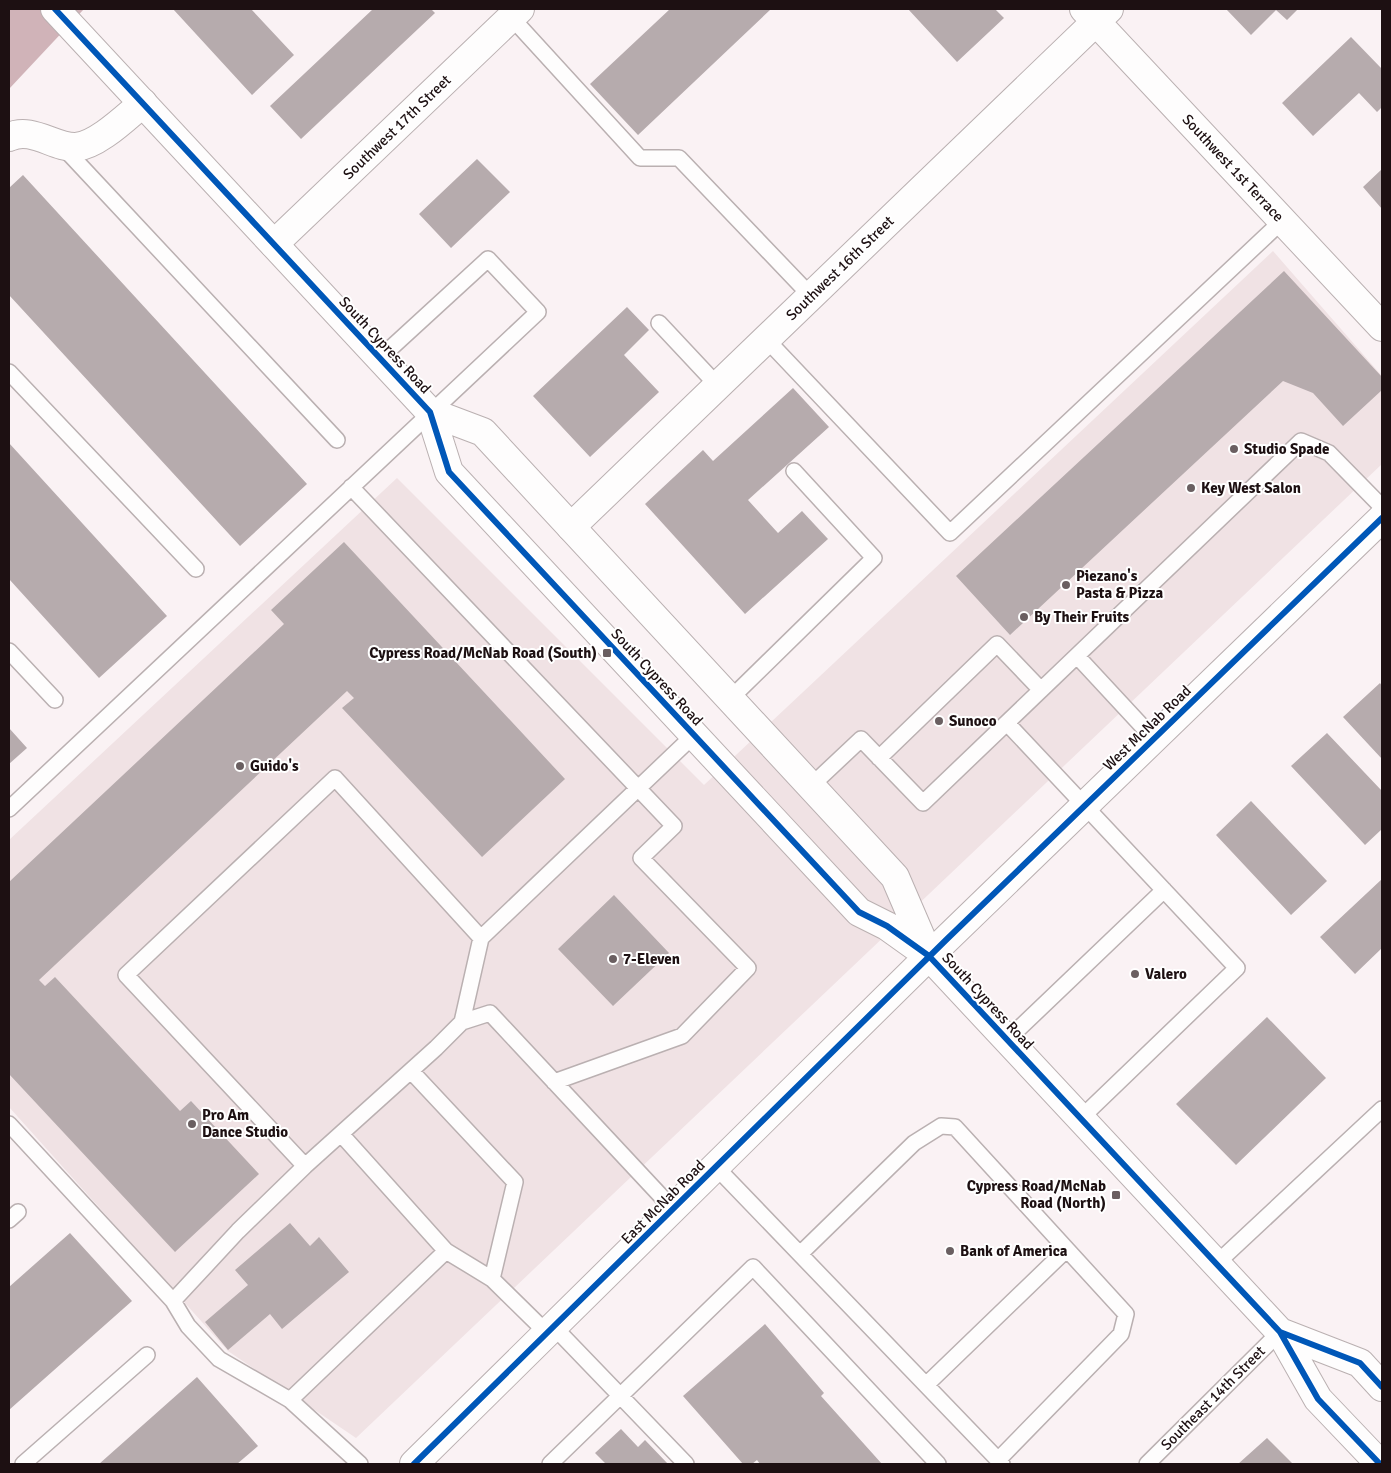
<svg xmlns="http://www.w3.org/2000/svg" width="1391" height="1473" viewBox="0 0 1391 1473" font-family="Signika,sans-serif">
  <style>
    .built { fill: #f0e2e4 }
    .water { fill: #d0b3b8 }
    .building { fill: #b6abad }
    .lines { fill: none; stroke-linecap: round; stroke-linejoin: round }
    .service-casing { stroke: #bab0b1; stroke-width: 18 }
    .minor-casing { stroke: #bab0b1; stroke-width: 30 }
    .tertiary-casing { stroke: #bab0b1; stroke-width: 30 }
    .service { stroke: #fefdfd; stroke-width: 15 }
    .minor { stroke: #fefdfd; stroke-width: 28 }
    .tertiary { stroke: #fefdfd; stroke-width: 28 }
    .cycleway-casing { stroke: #fff; stroke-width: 9 }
    .cycleway { stroke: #0057b8; stroke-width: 6 }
    .poi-dot { fill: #6a5f61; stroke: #fff; stroke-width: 2 }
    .labels { text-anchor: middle; stroke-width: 4; stroke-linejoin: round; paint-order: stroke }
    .street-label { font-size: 15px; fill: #1d1012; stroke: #fff }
    .poi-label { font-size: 15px; font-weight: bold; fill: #1d1012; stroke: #fff; text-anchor: start }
  </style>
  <rect width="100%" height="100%" fill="#faf2f4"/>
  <path class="built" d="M1273,251L1382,376V464L356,1438L228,1351L9,1107V840L397,478L704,785Z"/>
  <path class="water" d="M9,9H84L9,89Z"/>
  <path class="building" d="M173,9H251L294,55L252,95Z
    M373,9H431L435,13L301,139L270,106Z
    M670,9H771L638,135L590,84Z
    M908,9H995L1004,18L957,62Z
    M1226,9H1298L1287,20L1276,10L1251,35Z
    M1351,37L1382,69V107L1377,112L1359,93L1313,136L1282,103Z
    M477,159L510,192L451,248L419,214Z
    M1382,169V209L1363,187Z
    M23,175L307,484L240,546L9,295V188Z
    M1284,271L1382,377V390L1343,426L1313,393L1283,381L1010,635L956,576Z
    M627,307L649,330L624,355L659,392L590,457L533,396Z
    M793,388L829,427L748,500L778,533L802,511L828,539L745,614L645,504L703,450L713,461Z
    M9,443L167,616L99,678L9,579Z
    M344,542L565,779L482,857L342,708L354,698L347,691L39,980L45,986L55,977L180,1111L191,1101L259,1174L175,1252L9,1074V882L284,624L271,610Z
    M1380,683L1382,686V759L1343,717Z
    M9,728L27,748L9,764Z
    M1327,733L1382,791V829L1365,845L1291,766Z
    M1251,801L1327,881L1291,915L1216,835Z
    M1382,879V948L1355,974L1320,937Z
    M614,895L669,953L613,1006L558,949Z
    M1267,1017L1326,1078L1236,1165L1176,1104Z
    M290,1223L310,1246L319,1237L349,1272L282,1329L270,1314L228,1350L205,1322L248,1285L235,1270Z
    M70,1233L132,1301L9,1410V1287Z
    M765,1324L824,1393L821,1396L882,1464H760L757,1460L752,1464H743L683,1396Z
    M197,1377L258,1446L237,1464H99Z
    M621,1429L638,1447L645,1440L668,1464H606L595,1453Z
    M1267,1438L1293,1464H1238Z"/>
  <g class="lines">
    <defs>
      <path id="service" d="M511,17L640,158H679L811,296
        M63,147L337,440
        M659,323L718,386
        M766,339L950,533L1282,221
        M9,372L196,569
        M351,487L674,826L641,858L748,968L682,1036L554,1082
        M9,651L55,700
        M1077,656L1154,739
        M730,699L874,558L794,471
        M1007,723L1237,968L1080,1119
        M879,758L997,644L1041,690
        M811,786L861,739L923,803L1301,441L1329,453L1382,507
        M9,809L538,312L488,259L380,358
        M462,1022L490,1013L673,1209
        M1007,1040L1164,890
        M411,1071L515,1182L492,1279L547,1333
        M9,1124L173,1301L238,1231L305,1166L436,1048L462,1022L481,938L694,735
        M341,1134L446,1251L492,1279
        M305,1166L126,975L335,778L481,938
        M716,1167L1002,1464
        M9,1220L18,1212
        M800,1254L914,1143L941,1126L955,1127L1126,1314L1121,1334L998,1460
        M1216,1264L1382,1109
        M173,1301L188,1326L219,1359L290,1400L360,1464
        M554,1327L686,1464
        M926,1385L1066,1250
        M290,1400L446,1251
        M23,1464L147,1355
        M550,1464L753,1267L938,1464
        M1147,1464L1280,1332"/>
      <path id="minor" d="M1084,9L1382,327
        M9,137C32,126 54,148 76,147C98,145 127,116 143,103
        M274,244L520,9
        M571,527L1109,9
        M929,956L1382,518"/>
      <path id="tertiary" d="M55,9L430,412L449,472L859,912L887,926L929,956L1280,1332L1318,1399L1380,1464
        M430,412L483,432L895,877L929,956
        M1280,1332L1360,1363L1382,1387
        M414,1464L929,956"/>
    </defs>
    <use href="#service" class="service-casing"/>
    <use href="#minor" class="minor-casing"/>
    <use href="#tertiary" class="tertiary-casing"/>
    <use href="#service" class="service"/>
    <use href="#minor" class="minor"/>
    <use href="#tertiary" class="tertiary"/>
    <defs>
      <path id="cycleway" d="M55,9L430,412L449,472L859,912L887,926L929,956L1280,1332L1318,1399L1380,1464
        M1280,1332L1360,1363L1382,1387
        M414,1464L946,940L1382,518"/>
    </defs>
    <use href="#cycleway" class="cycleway-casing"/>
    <use href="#cycleway" class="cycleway"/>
  </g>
  <g class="poi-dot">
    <circle cx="1234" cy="449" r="5"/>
    <circle cx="1191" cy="488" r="5"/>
    <circle cx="1066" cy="585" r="5"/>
    <circle cx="1024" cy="617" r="5"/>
    <rect x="602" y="648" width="10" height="10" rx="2.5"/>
    <circle cx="939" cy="721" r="5"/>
    <circle cx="240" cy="766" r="5"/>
    <circle cx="613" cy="959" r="5"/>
    <circle cx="1135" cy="974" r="5"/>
    <circle cx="192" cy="1124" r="5"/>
    <rect x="1111" y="1190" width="10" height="10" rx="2.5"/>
    <circle cx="950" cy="1251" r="5"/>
  </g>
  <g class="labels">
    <g class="street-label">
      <text transform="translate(397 127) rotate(-44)" y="5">Southwest 17th Street</text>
      <text transform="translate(1233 168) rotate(47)" y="5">Southwest 1st Terrace</text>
      <text transform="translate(840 268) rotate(-44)" y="5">Southwest 16th Street</text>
      <text transform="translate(385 345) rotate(47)" y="5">South Cypress Road</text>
      <text transform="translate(657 677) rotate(47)" y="5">South Cypress Road</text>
      <text transform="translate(1147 728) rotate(-44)" y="5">West McNab Road</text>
      <text transform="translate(988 1001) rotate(47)" y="5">South Cypress Road</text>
      <text transform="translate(663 1202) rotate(-45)" y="5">East McNab Road</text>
      <text transform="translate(1213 1398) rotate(-45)" y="5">Southeast 14th Street</text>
    </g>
    <g class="poi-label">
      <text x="1244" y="454">Studio Spade</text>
      <text x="1201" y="493">Key West Salon</text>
      <text x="1076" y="581">Piezano's<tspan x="1076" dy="17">Pasta &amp; Pizza</tspan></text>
      <text x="1034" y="622">By Their Fruits</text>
      <text x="597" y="658" text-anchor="end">Cypress Road/McNab Road (South)</text>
      <text x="949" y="726">Sunoco</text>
      <text x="250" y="771">Guido's</text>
      <text x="623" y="964">7-Eleven</text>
      <text x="1145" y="979">Valero</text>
      <text x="202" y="1120">Pro Am<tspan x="202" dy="17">Dance Studio</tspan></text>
      <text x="1106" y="1191" text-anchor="end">Cypress Road/McNab<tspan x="1106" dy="17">Road (North)</tspan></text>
      <text x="960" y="1256">Bank of America</text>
    </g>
  </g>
  <rect width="1391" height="1473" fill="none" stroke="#1d1012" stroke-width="20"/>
</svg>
